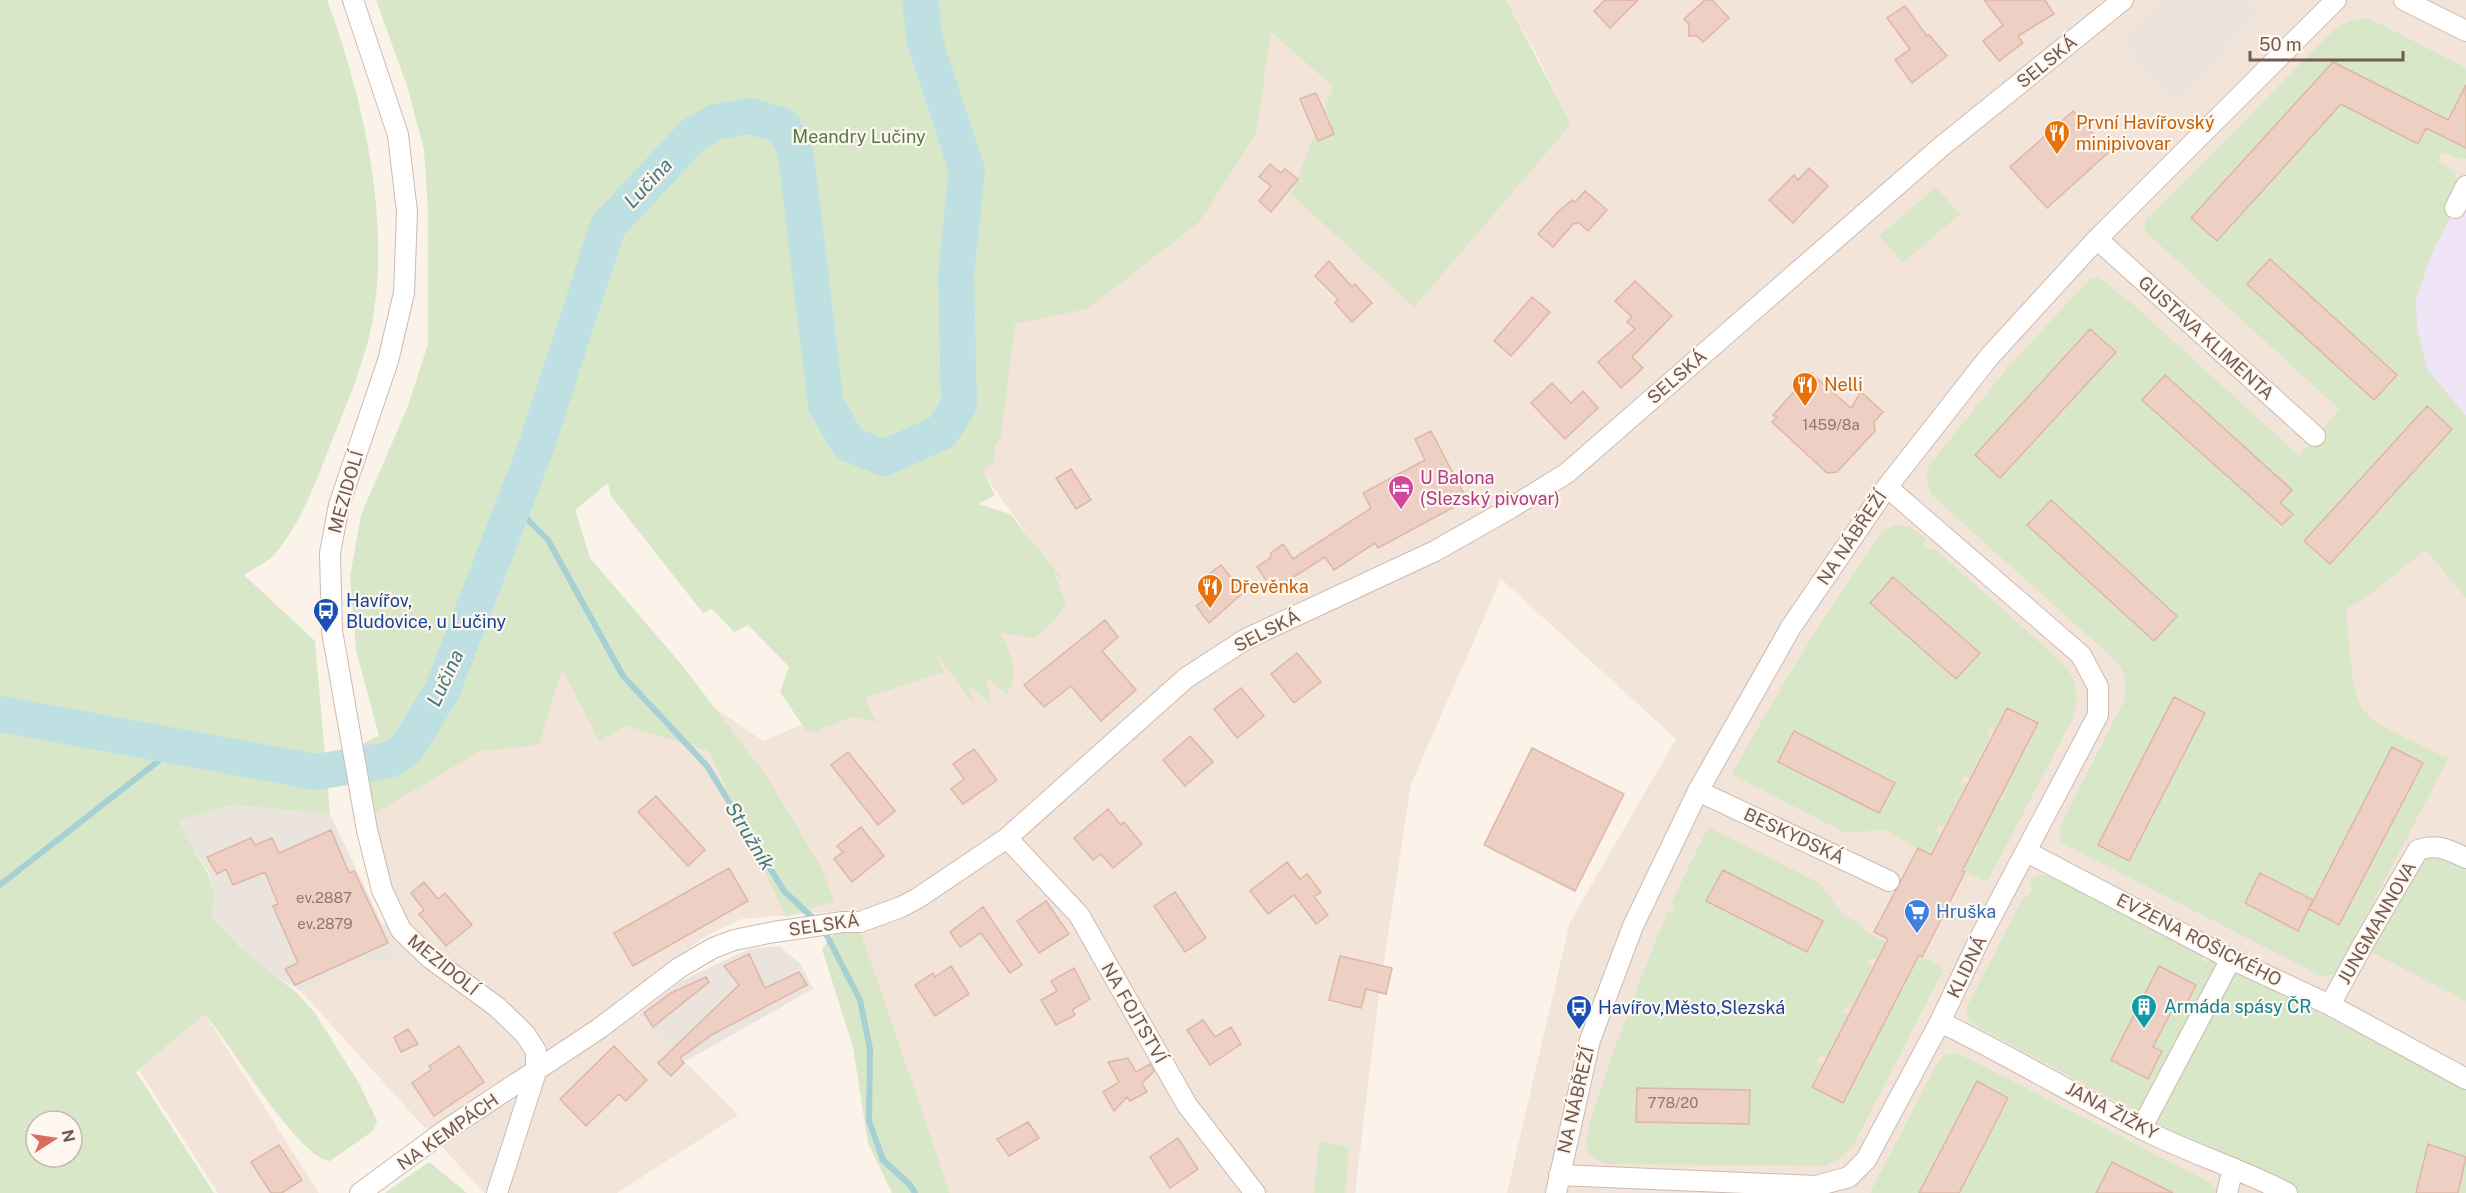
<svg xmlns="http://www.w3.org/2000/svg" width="2466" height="1193" viewBox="0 0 2466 1193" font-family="'Public Sans',sans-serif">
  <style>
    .residential { fill: #f2e4d8 }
    .industrial { fill: #eae3de }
    .education { fill: #efe5f7 }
    .green { fill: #d7e7c8; fill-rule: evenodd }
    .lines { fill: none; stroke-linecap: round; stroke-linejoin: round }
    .stream { stroke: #a6d0d3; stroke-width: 6 }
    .river { stroke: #bfe0e3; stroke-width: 36 }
    .building { fill: #edd0c3; stroke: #dfb6a5; stroke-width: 1.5 }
    .minor-casing { stroke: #ccbab0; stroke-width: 22 }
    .minor { stroke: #fff; stroke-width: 20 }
    .labels { text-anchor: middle; stroke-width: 4.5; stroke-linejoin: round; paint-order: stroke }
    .number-label { font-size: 15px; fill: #92776c }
    .street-label { font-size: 18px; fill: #73594f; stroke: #fdf7ef }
    .food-label { font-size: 18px; fill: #c56008; stroke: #fdf7ef; text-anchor: start }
    .park-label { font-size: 18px; fill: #597848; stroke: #fdf7ef }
    .hotel-label { font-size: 18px; fill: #b23c85; stroke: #fdf7ef; text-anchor: start }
    .transit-label { font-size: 18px; fill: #164399; stroke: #fdf7ef; text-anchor: start }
    .shop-label { font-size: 18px; fill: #366cbe; stroke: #fdf7ef; text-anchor: start }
    .culture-label { font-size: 18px; fill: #0d838f; stroke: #fdf7ef; text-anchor: start }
    .water-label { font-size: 20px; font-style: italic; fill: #47787d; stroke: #fdf7ef }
  </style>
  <rect width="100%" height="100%" fill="#fbf2e9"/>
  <path class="residential" d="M1505,0H2466V1193H1507L1570,922L1676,739L1501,579L1411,784L1379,994L1355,1193H949L853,910L741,919L704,937L622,999L738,1115L617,1193H484L287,976L394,919L365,770L586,619L763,741L864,698L933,649L1000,632L1053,571L981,470L1015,324L1087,309L1271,32L1333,87L1291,194L1571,125L1534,49Z
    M205,1014L319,1193H218L139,1070Z"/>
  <path class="industrial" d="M2161,0H2250L2262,12L2177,103L2120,44Z
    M233,805L330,814L401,964L378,959L358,961L302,992L264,969L240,948L212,914L214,891L210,875L177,820Z
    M779,946L801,964L813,989L684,1062L638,1014L681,981L749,949Z"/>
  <path class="education" d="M2466,206V416L2427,369L2417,330L2416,314V299L2431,255L2455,208Z"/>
  <path class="green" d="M0,0H327C362,94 389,211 374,312C367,358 347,403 330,446C317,480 299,527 274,555C267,563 253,568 244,575L315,641L330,814L233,805L178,820L209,876L214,891L212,915L240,948L296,992L315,1013L360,1085L377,1121L373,1131L330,1161C299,1159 228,1041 205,1014L136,1072L214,1193H0ZM36,1121H72V1157H36Z
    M376,0H1506L1571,124L1414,307L1291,194L1333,87L1271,32L1256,134L1199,222L1087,309L1015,324L1001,436L995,446L994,463L982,470L995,495L979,504L1010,514L1063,580L1054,573L1066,604L1056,619L1035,638L1001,633C1010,654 1020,671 1007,694L986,677L991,705L968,684L975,706L935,652L944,672L865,698L876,722L852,717L823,728L816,733L806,730L780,692L789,667L748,625L734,632L712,609L703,613L611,496L608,483L575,510L590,558L682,665L767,777L821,867L834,901L786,917L709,751L627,726L599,741L562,668L539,745L480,751L374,814L360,745L379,736L356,650L350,577L361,515L408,406L428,344V210L424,150L408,89Z
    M2368,18L2466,68V159H2459L2442,152L2437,161L2454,171L2458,185L2455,208L2431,255L2416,299L2417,330L2427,369L2466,416V598L2428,552L2424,551L2368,596L2349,607L2346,611C2349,636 2350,694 2364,711C2377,727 2425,747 2445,757H2449L2340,966L2333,974L2323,977L2062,843L2059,828L2125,699C2127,685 2125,672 2116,661L1935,498C1926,488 1925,476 1930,464L2010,365L2090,279L2098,277L2136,307L2299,456L2323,430L2339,409L2147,233L2144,228L2146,220L2334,30L2349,21Z
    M1936,187L1960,214L1903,263L1879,236Z
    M1896,525C1909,525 1917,530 1926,540L1923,544L1931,551L1934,548L2061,662C2078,679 2080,698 2072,720L1987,882L1962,870L1972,849L1976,851L1979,845L1976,843L1997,800L2001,802L2004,796L2000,794L2023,752L2026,753L2029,747L2026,745L2037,723L2006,707L1995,729L1990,726L1987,732L1991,735L1969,778L1965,776L1961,781L1966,784L1944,827L1939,825L1936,831L1941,833L1930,854L1884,830L1846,833L1733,775V772C1778,691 1826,611 1880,535L1886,529Z
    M1707,829H1712L1821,884L1842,914L1863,926L1861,929L1886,942L1876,960L1871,957L1868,964L1873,966L1851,1009L1846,1006L1843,1012L1848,1015L1826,1058L1820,1055L1817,1062L1822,1064L1811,1086L1842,1102L1918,955L1942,967L1943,970L1852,1148L1839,1159L1825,1166L1610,1164C1599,1162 1588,1158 1587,1145C1585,1131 1595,1110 1599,1096C1619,1033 1643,972 1668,911L1673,912L1675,907L1671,904Z
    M2431,855L2466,865V1001L2366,949L2413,863Z
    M2043,875L2053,877L2204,954L2201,959L2206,963L2210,958L2244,974L2466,1089V1193H2294L2168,1129L1973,1024L1965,1011L2024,896L2028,897L2033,888L2029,886L2034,876Z
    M853,910L950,1193H892L868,1143L853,1047L822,949Z
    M1954,1053L1965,1057L2211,1183L2218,1193H1870L1938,1062L1944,1055Z
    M1319,1141L1349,1147L1345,1193H1314Z
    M429,1162L467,1193H385Z"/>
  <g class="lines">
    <path class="stream" d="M514,506L548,540L623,676L707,766L784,891L816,921
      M0,885L175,748
      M823,928L860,1000L870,1049L869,1121L883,1160L910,1185L915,1193"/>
    <path class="river" d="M0,714L316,772L389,760L407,748L442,691L535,450L608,226L694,134L716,122L750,116L783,126L795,148L826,405L849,444L884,458L942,432L959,405L956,275L967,170L925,42L920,0"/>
  </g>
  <path class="building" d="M1605,0H1638L1610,28L1594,11Z
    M1705,0H1712L1729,18L1703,42L1697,36H1689V24L1684,19Z
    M1984,0H2045L2054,14L2018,36L2023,43L1999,61L1983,41L2003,25Z
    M1905,6L1927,36L1929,35L1947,56L1912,83L1895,60L1910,49L1887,18Z
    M2333,62L2448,120L2466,85V148L2426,128L2418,144L2341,104L2217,241L2191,218Z
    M1316,93L1334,134L1318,141L1300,99Z
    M2073,111L2109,152L2047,208L2010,167Z
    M1270,164L1281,173L1285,169L1298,179L1271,212L1259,201L1271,186L1259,177Z
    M1809,168L1828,186L1793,223L1769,200L1794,175L1798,180Z
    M1585,191L1607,210L1588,231L1578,222L1576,224L1574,223L1553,247L1538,234L1558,212L1572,200L1575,202Z
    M2270,259L2397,375L2374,400L2247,284Z
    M1329,261L1352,287L1355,284L1372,303L1352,322L1335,303L1338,299L1315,276Z
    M1635,281L1672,316L1632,357L1643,368L1621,388L1598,362L1635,329L1627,322L1632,317L1615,301Z
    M1532,297L1550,312L1511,356L1494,341Z
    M2090,329L2116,352L2000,478L1975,455Z
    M1811,373L1851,408L1861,392L1883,412L1874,422L1875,431L1837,472L1827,473L1772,422L1777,417L1773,415Z
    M2165,375L2292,490L2280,503L2293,514L2282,525L2142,400Z
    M1552,383L1571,403L1583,391L1598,408L1565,439L1531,403Z
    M2427,406L2452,429L2330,564L2304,541Z
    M1431,431L1467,500L1378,548L1375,543L1334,570L1325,557L1273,590L1257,567L1270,558L1271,553L1283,544L1293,559L1371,508L1363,493L1425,460L1415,439Z
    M1071,469L1091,500L1076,509L1056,478Z
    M2051,500L2177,616L2154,641L2027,525Z
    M1221,565L1243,593L1209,623L1196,606L1216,591L1205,577Z
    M1893,577L1980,653L1956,679L1870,603Z
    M1105,620L1118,637L1102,651L1136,690L1101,721L1071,686L1044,707L1024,685Z
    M1297,653L1321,682L1294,703L1271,674Z
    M1241,688L1264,716L1237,738L1214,709Z
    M2174,697L2205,713L2129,861L2098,845Z
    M2007,708L2038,723L1962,871L1965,872L1922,957L1919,955L1843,1103L1812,1087L1888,939L1874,932L1918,848L1931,855Z
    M1794,731L1895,783L1879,813L1778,762Z
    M1190,736L1213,762L1185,786L1163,760Z
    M2392,747L2423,763L2339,925L2309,909Z
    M1532,748L1624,794L1575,891L1484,845Z
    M974,749L997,780L963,804L951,789L964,779L953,764Z
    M848,752L895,811L878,825L831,765Z
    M656,796L705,850L688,866L638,812Z
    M1108,809L1121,825L1124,822L1142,844L1113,868L1101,854L1093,860L1074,838Z
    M861,827L884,856L852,882L834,859L843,852L837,846Z
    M331,830L349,873L354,871L388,943L295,985L285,969L298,963L273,906L278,904L265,872L233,885L226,869L217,874L207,857L251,838L255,845L272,838L279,853Z
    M1287,862L1300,879L1307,874L1321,892L1314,897L1328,915L1316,924L1294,895L1268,914L1250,891Z
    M729,868L748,901L633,966L614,933Z
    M1723,870L1823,921L1807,952L1706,901Z
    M2260,873L2313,900L2298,931L2245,903Z
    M424,882L438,899L445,893L472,925L446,946L419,914L424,910L411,893Z
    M1175,892L1206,938L1185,952L1154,906Z
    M1046,901L1069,934L1039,953L1017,921Z
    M983,907L1022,965L1010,973L981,933L960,947L950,932Z
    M749,954L765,988L799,972L807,985L713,1034L680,1058L684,1063L671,1076L658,1063L739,985L724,966Z
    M1340,956L1392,968L1386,994L1366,989L1361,1008L1329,1000Z
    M951,966L969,994L935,1016L915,985L933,973L935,977Z
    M2159,966L2196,985L2182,1013L2173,1008L2153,1047L2162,1051L2148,1079L2111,1060Z
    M1074,968L1090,999L1072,1010L1075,1015L1056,1025L1041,1000L1057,991L1051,981Z
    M706,977L709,982L653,1027L644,1013L671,993Z
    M1203,1020L1215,1037L1231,1027L1241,1044L1210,1065L1187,1030Z
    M408,1029L418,1044L401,1052L394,1037Z
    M459,1046L484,1082L434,1116L412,1083L432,1069L429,1066Z
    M614,1046L647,1080L626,1101L619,1094L586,1126L560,1099Z
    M1128,1058L1136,1072L1150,1064L1154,1071L1142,1083L1147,1092L1130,1101L1127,1097L1114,1111L1103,1092L1119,1082L1108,1062Z
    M1977,1081L2008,1098L1983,1147L1959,1193H1919Z
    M1637,1088L1750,1090L1749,1124L1636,1122Z
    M1028,1122L1039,1138L1009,1156L997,1139Z
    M1178,1138L1198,1169L1170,1188L1150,1157Z
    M2428,1144L2466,1157L2458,1193H2416Z
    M279,1145L302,1180L282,1193H271L251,1162Z
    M2112,1162L2173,1193H2096Z"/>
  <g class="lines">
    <defs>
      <path id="minor" d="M353,0L398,135L407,212L404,293L388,361L339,505L330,553L332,631L367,830L382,890L401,930L430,958L497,1007L525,1034L536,1051V1072L497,1193
        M2404,0L2466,31
        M2455,208L2466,186
        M2097,239L2315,436
        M1698,791L1889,881
        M1007,838L1079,915L1187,1105L1255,1193
        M2027,852L2231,959L2330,1005L2466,1079
        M2330,1005L2365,941L2418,850C2437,843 2449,850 2466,858
        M1940,1022C2009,1055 2072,1094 2140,1128C2188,1153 2240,1168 2287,1193
        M2141,1129L2231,959
        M1559,1175L1816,1186L1849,1177L1866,1160L1940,1022L1980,938L2098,715V687L2081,655L1887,487
        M360,1193L443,1132L600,1028L679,968L713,948L734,940L774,932L843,922H860L901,907L918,898L1007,838L1186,678L1246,639L1435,551L1509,509L1567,473L1942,146L2123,0
        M1556,1193L1590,1040L1633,926L1698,791L1791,627L1887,487L1989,357L2097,239L2336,0
        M2227,1193L2233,1168"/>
    </defs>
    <use href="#minor" class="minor-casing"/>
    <use href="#minor" class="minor"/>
  </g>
  <defs>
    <symbol id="restaurant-pin" viewBox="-11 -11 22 30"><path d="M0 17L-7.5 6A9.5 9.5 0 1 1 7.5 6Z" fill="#e8710a" stroke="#fdf7ef"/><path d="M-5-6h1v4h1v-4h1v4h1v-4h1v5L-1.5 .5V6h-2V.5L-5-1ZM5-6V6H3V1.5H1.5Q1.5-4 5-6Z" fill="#fff"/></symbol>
    <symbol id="hotel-pin" viewBox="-11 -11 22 30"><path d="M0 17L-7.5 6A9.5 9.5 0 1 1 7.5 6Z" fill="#d1479c" stroke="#fdf7ef"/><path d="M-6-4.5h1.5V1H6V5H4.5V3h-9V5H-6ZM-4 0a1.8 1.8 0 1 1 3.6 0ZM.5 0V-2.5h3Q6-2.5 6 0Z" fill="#fff"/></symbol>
    <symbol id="bus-pin" viewBox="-11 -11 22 30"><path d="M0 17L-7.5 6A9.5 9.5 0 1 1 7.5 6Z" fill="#1a4fb4" stroke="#fdf7ef"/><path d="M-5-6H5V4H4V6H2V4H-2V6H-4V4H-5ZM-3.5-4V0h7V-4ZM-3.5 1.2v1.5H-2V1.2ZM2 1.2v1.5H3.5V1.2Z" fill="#fff"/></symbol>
    <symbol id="supermarket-pin" viewBox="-11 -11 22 30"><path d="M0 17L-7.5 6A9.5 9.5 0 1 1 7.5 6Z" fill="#3f7fe0" stroke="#fdf7ef"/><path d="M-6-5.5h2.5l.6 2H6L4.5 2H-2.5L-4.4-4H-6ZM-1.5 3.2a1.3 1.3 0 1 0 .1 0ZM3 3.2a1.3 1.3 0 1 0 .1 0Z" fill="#fff"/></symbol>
    <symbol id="building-pin" viewBox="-11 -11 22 30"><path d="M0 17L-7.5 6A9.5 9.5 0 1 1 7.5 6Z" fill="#0f9aa8" stroke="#fdf7ef"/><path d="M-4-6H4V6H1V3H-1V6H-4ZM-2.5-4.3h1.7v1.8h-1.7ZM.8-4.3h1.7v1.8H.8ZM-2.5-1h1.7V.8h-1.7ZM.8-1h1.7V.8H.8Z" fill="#fff"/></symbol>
  </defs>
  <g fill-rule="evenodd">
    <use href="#restaurant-pin" x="2042" y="118" width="30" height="40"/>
    <use href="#restaurant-pin" x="1790" y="370" width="30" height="40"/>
    <use href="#hotel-pin" x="1386" y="473" width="30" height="40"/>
    <use href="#restaurant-pin" x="1195" y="572" width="30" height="40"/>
    <use href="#bus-pin" x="311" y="596" width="30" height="40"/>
    <use href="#supermarket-pin" x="1902" y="897" width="30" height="40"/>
    <use href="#building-pin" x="2129" y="992" width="30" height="40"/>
    <use href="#bus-pin" x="1564" y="993" width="30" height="40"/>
  </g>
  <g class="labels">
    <g class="number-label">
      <text x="1831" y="430">1459/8a</text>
      <text x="324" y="903">ev.2887</text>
      <text x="325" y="929">ev.2879</text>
      <text x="1673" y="1108">778/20</text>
    </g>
    <g class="street-label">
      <text transform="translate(2047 62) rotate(-39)" y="6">SELSKÁ</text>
      <text transform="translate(2206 338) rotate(42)" y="6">GUSTAVA KLIMENTA</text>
      <text transform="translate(1677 377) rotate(-41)" y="6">SELSKÁ</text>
      <text transform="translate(346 492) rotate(-74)" y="6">MEZIDOLÍ</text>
      <text transform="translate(1852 538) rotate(-56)" y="6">NA NÁBŘEŽÍ</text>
      <text transform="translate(1267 631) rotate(-27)" y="6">SELSKÁ</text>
      <text transform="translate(1794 836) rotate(25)" y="6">BESKYDSKÁ</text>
      <text transform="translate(2377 923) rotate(-60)" y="6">JUNGMANNOVA</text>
      <text transform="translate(824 925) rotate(-8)" y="6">SELSKÁ</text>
      <text transform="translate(2199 940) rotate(27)" y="6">EVŽENA ROŠICKÉHO</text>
      <text transform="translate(443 965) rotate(39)" y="6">MEZIDOLÍ</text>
      <text transform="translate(1967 967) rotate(-64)" y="6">KLIDNÁ</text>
      <text transform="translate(1134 1013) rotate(60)" y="6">NA FOJTSTVÍ</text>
      <text transform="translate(1576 1100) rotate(-77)" y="6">NA NÁBŘEŽÍ</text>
      <text transform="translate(2112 1111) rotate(28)" y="6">JANA ŽIŽKY</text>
      <text transform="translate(448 1132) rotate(-35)" y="6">NA KEMPÁCH</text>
    </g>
    <g class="food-label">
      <text x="2076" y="129">První Havířovský<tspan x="2076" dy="21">minipivovar</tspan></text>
      <text x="1824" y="391">Nelli</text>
      <text x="1230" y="593">Dřevěnka</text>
    </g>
    <g class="park-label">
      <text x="859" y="143">Meandry Lučiny</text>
    </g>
    <g class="hotel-label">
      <text x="1420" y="484">U Balona<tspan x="1420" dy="21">(Slezský pivovar)</tspan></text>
    </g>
    <g class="transit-label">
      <text x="346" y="607">Havířov,<tspan x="346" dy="21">Bludovice, u Lučiny</tspan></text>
      <text x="1598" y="1014">Havířov,Město,Slezská</text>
    </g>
    <g class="shop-label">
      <text x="1936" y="918">Hruška</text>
    </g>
    <g class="culture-label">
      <text x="2164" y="1013">Armáda spásy ČR</text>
    </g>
    <g class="water-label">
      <text transform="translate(648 183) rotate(-47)" y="7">Lučina</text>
      <text transform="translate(445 678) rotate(-65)" y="7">Lučina</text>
      <text transform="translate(750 836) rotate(59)" y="7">Stružník</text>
    </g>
  </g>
  <g transform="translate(54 1139) rotate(78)"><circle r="28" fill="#fdf7ef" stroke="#c6b8af" stroke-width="1.5"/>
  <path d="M0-4.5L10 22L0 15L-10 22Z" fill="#d96c5a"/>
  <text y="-9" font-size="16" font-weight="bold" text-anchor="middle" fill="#73594f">N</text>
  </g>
  <path d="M2250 51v9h153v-9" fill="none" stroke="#73594f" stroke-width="3"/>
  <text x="2259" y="51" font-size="18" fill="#73594f" stroke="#fdf7ef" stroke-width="4.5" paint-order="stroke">50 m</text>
</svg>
